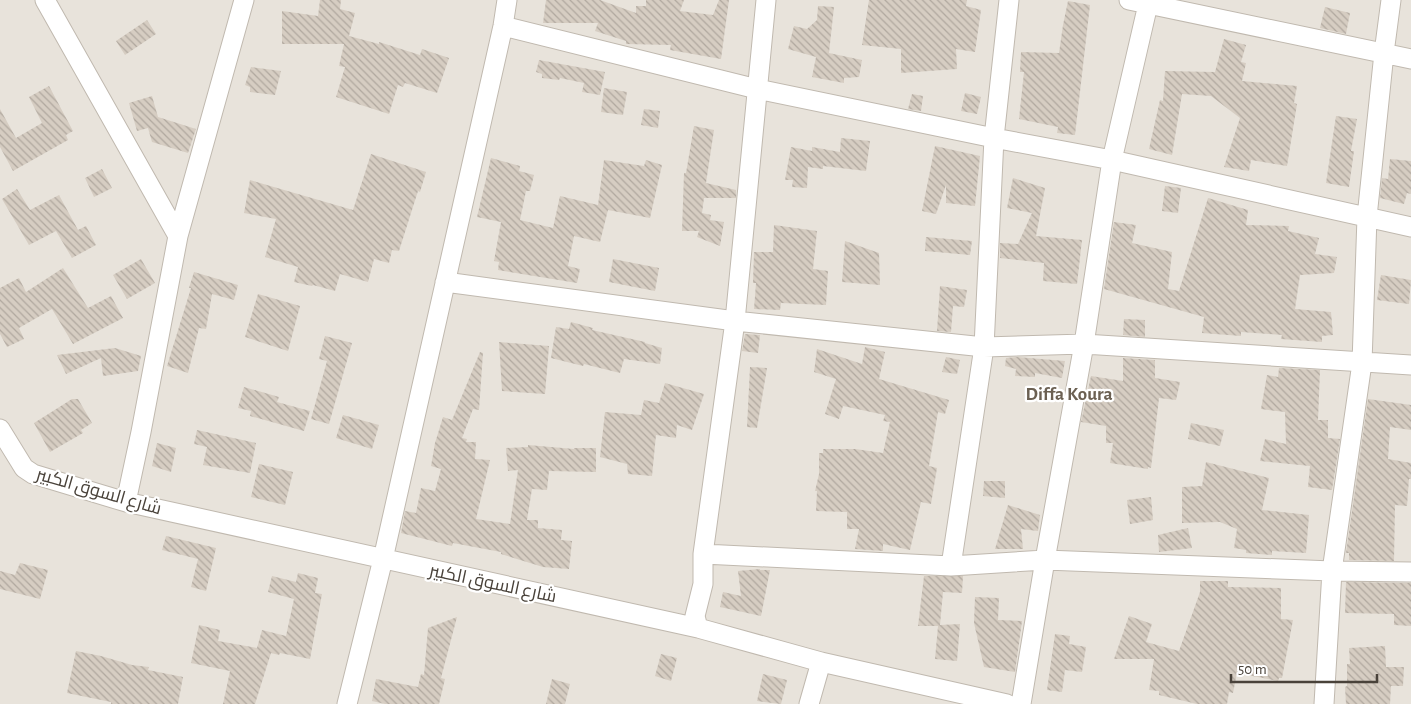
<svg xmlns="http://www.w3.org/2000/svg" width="1411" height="704" viewBox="0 0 1411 704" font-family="'Alegreya Sans',Cairo,sans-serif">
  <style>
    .residential { fill: #e8e3db }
    .building { fill: url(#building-back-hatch) }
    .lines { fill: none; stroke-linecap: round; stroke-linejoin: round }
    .minor-casing { stroke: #c0b9af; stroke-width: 21 }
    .minor { stroke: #fff; stroke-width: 19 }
    .labels { text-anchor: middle; stroke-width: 4.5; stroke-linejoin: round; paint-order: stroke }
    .street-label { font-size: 18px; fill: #49423a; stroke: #fff }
    .neighbourhood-label { font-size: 19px; font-weight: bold; fill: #6b6052; stroke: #fff }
  </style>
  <defs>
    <pattern id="building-back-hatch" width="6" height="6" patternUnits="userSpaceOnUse" patternTransform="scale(1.25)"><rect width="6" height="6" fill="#d6cdc2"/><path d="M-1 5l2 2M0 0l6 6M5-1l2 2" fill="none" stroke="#b0a89f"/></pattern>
  </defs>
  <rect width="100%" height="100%" fill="#f5f2ec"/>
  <path class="residential" d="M0,0H1411V704H0Z"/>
  <path class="building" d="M320,0H341L340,9L355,13L349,36L379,44V42L420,55L422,49L449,58L437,93L405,83L403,87L398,85L389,114L336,97L345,67L339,66L344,44H282V11L318,16Z
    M546,0H600L636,13V6H646V0H684L680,11L713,15L719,0H729L721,59L670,50L671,45L626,44V41L595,31L598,23H543Z
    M869,0H967L966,6L981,10L975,52L956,49L957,69L901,73V49L862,45Z
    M1068,1L1090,5L1075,135L1057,133L1058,127L1019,119L1024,72H1020L1021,52L1059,53L1063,25Z
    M818,6L834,7L829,53L862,60L859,77L844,78V83L812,77L816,57L788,49L794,26L807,29L817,20Z
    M1325,7L1350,13L1346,34L1320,28Z
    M147,20L156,34L125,55L116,41Z
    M1224,39L1246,45L1241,62L1246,63L1242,81L1297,86L1294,103L1297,104L1287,166L1251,160L1249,171L1224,167L1240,118L1211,96L1182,94L1172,155L1149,149L1160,100L1163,101L1165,71L1215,72Z
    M539,60L605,72L600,95L582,92L584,83L560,78L559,80L542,78V74L536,72Z
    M251,67L281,71L275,95L250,92V87L245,85Z
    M49,86L73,131L66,135L68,140L13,171L0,147V109L16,138L42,123L29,97Z
    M604,88L627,92L623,115L601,112Z
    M965,93L981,97L977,114L961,111Z
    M912,94L923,96L921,111L908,109Z
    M152,96L158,117L196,129L188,153L152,142L148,128L137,131L129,103Z
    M644,109L660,111L658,128L641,125Z
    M1336,116L1357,119L1351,151H1354L1349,187L1326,183Z
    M694,126L714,130L706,183L736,190V198H704L702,213L711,215L710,220L724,222L720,246L697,237L699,231H682L684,173H686Z
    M841,138L870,141L866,171L823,166V169L808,167L807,188L792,187L793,180H785L791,147L812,151V147L840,152Z
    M935,146L980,156L975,206L946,203V185L936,214L922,211Z
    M371,154L426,172L420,192L418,191L399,251L392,250L389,263L374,259L368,282L340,274L335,291L313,285L312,286L294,282L298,267L265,257L276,219L244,213L250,180L353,210Z
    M491,158L520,166L519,171L534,175L530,191H526L520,220L553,228L560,196L598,205L604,160L644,166L646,160L662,165L650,218L608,210L600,242L574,236L568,266L580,269L577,283L498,270L499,262L494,261L501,222L477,217Z
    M1390,159L1411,161V194L1407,193L1404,204L1380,198L1382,178L1388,179Z
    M102,169L112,188L94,197L85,178Z
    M1013,178L1045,188L1036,236L1082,240L1077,284L1043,281L1044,263L1000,258V243L1018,244L1032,213L1007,208Z
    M1165,186L1181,188L1178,213L1162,211Z
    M17,189L30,210L59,195L78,230L86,226L96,245L72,258L56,231L29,245L2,199Z
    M1208,198L1248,210L1246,225L1289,226L1288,231L1319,238L1315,254L1337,257L1334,273L1300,275L1295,309L1331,312L1333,335L1322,336V342L1281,339L1282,335L1241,332V336L1202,333L1204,317L1104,289L1114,222L1136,225L1132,243L1172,252L1168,289L1179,291Z
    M774,225L817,231L813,269L828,271L826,305L781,303L780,310L754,309L756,283H753L754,252H773Z
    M926,237L972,241L970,255L925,251Z
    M845,241L879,253L880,285L842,282Z
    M141,259L155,283L127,299L113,275Z
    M613,259L659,268L655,291L609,282Z
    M63,268L88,308L111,296L123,318L73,344L52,309L19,328L24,339L7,347L0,334V288L19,278L26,292Z
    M194,272L238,285L234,300L212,294L206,329L199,328L188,373L167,366L191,288H189Z
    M1381,275L1411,280L1409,304L1377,300Z
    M940,286L967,290L964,307L953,306L951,332L937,331Z
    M258,294L300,306L288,351L245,337Z
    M1124,319L1145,320V337L1123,335Z
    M571,322L593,328L592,330L645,342V343L662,348L660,364L624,359L620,373L584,364L583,366L551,358L556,327L569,329Z
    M745,334L760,335L758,353L742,351Z
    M325,336L352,343L329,424L311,419L327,361L319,359Z
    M499,342L549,346L545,394L502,391Z
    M865,347L885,352L879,379L949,400L945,414L938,412L929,466L937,468L931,504L921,502L910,550L883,544V551L855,549L859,529H847V512L816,511L817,491H815L819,474V453H823V449H855L883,453L890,422L883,421L885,415L843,406L839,419L825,414L836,379L814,372L817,349L862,364Z
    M115,348L141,356L138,371L103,376L101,358L66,374L57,355Z
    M480,352L483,353L479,410L473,409L462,438L467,439L466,442H476L475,459L490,460L476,519L510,524L518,470L508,471L506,448L528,447V445L574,449V448H596V472L549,471L547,490L532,489L527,520H538V528L562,530L561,540L572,541L569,569L543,567L501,554V552L453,543L452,546L401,533L405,511L416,513L421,488L435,491L441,469L431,466L435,443L443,417L452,420Z
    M946,357L960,360L957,374L942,372Z
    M1017,357L1065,361L1062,378L1035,373V377L1015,376L1016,369L1005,366L1006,358Z
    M1123,358L1155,360V378L1180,382L1176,400L1159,398L1151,468L1148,467V469L1110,463L1113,443H1106V426L1081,422L1091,376L1123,381Z
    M750,367L767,368L757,428L747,427Z
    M1279,368L1320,370L1318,420H1328V438L1340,439L1332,490L1308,487L1310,466L1260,461L1265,439L1286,444L1285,412L1261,409L1267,375L1278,377Z
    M665,383L704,394L692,430L677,425L676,438L656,435L652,476L628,474L627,464L600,457L605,412L641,415L644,400L659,403Z
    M244,387L279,397L277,402L310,411L304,431L250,416L251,411L238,408Z
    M72,399H78L92,423L81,430L83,433L50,452L34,423Z
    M1368,399L1411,405V430L1390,427L1388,459L1411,463V479H1409L1407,506L1395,505L1394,561L1349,560V553H1346Z
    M343,415L379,425L372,449L336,438Z
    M1191,423L1224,430L1220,446L1188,439Z
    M197,430L256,443L250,473L203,465L207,447L194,444Z
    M157,443L176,448L171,472L152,466Z
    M1206,462L1269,478L1262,510L1309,515L1306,553L1272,551V555L1246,553V550L1234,548L1237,529L1220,522L1182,523V487L1202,486Z
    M259,464L293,472L285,505L251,497Z
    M984,481H1005V498L983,496Z
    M1151,497L1153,520L1130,524L1127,500Z
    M1008,505L1040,515L1038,531L1021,529L1023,549H995Z
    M1188,528L1192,548L1159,552L1158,535Z
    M166,536L216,548L206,591L191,587L198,559L162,550Z
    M20,563L48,570L40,599L0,589V571L15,575Z
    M760,569V570H770L761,616L720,607L723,592L741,596L738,571Z
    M298,573L318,578L315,593L322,594L310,659L280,653L279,655L271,653L255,704H223L230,671L191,663L199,625L220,630L218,641L257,648L262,630L286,636L294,599L268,592L272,576L296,582Z
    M924,576H963L962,593L943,592L940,625L960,624L957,661L935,659L938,626H918Z
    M1200,581H1228V587L1281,588V619L1293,620L1282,678H1279L1278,681L1237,673L1233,693L1229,692L1227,704H1197L1159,695V691L1149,690L1154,659H1114L1129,616L1152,624L1146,642L1179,651L1200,592Z
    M1346,582L1411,583V626L1394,625V614L1345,613Z
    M975,597L999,598L998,620L1022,621L1015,672L984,667L974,623Z
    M457,617L441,678L445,679L439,704H385L372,701L376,679L418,687L421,674L424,675L428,628Z
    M1055,634L1070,636L1069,644L1086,647L1082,672L1065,670L1062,692L1047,690Z
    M1385,646L1386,667H1404L1403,686H1391L1390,704H1346L1345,687L1347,686V664H1350L1349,648Z
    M76,651L101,656L132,665L149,667L148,670L183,677L178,704H111V702L67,693Z
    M661,654L677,658L671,681L655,676Z
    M763,674L787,680L781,704L757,701Z
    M552,679L570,684L565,704H546Z"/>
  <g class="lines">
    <defs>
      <path id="minor" d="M45,0L178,236
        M1129,0L1411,59
        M503,26L757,89L994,138L1112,160L1411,227
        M445,282L735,321L984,347L1084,344L1411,365
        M0,429L24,468L33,474L126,502L698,628L821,662L1007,704
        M126,502L141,432L178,236L244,0
        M703,554L951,566L1045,560L1332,571L1411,572
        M951,566L984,347L994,138L1009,0
        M698,628L695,616L703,584V554L735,321L766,0
        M347,704L383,559L503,26L507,0
        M809,704L821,662
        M1021,704L1045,560L1084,344L1112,160L1149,0
        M1324,704L1332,571L1362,363L1367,217L1384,53L1391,0"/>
    </defs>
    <use href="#minor" class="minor-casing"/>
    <use href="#minor" class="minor"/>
  </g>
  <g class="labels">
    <g class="street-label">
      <text transform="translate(99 491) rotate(16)" y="6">شارع السوق الكبير</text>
      <text transform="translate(493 583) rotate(12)" y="6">شارع السوق الكبير</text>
    </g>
    <g class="neighbourhood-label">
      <text x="1069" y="400">Diffa Koura</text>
    </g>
  </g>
  <path d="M1231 674v8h146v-8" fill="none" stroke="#49423a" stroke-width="2.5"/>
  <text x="1238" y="674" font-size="15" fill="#49423a" stroke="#ffffff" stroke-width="4" paint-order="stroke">50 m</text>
</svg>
